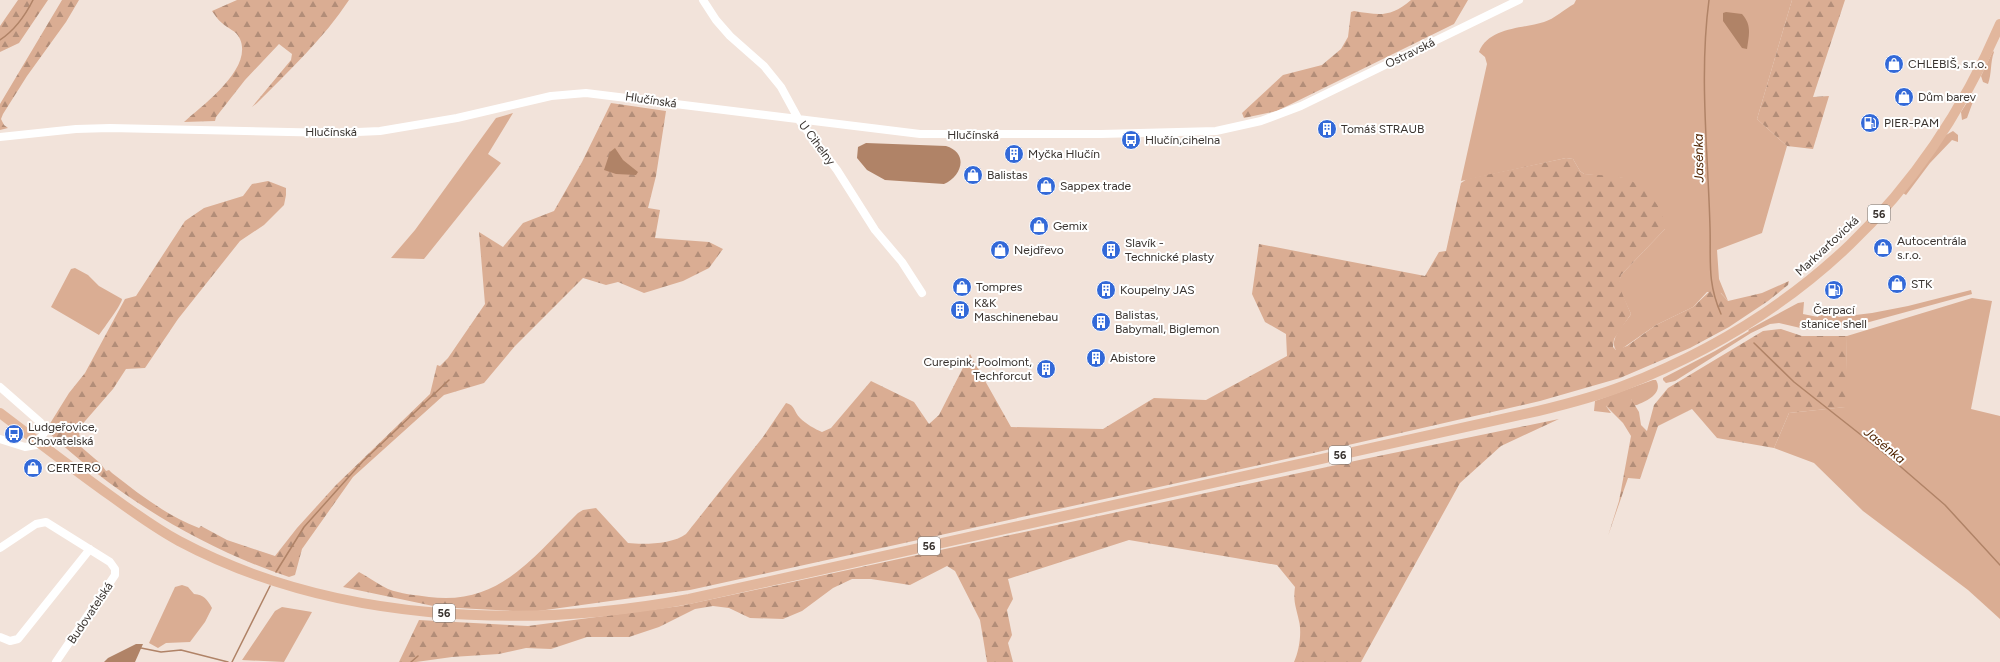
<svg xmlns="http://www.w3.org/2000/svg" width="2000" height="662" viewBox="0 0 2000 662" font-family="Figtree,sans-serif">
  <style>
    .grass { fill: #daad93 }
    .forest { fill: url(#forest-firs) }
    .water { fill: #b08367 }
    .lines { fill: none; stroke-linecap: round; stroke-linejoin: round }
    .stream { stroke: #b08367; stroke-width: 1.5 }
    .minor { stroke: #fff; stroke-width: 8 }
    .major { stroke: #e2b79d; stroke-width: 10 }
    .labels { text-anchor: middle; stroke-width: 4; stroke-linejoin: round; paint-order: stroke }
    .shield { fill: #fff; stroke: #74706d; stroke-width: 1 }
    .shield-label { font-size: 11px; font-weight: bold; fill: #39332f }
    .street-label { font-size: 12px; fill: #39332f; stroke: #fff }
    .poi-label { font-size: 12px; fill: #39332f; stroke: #fff; text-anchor: start }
    .water-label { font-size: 13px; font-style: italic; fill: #512502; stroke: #fff }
  </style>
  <defs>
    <pattern id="forest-firs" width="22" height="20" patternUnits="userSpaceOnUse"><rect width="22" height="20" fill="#daad93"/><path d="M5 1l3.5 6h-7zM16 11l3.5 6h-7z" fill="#b28d78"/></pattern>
  </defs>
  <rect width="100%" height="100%" fill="#f2e3da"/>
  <path class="grass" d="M1576,0H1792L1757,119L1787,146L1762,233L1717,250L1719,279L1728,301L1721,293L1707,292L1693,307L1656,325L1620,350H1616C1608,339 1626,323 1631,314L1618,286L1621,275L1665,229L1623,178L1584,174L1580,171L1573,159L1566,158L1461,181L1487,64L1485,57L1479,52C1489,27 1522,29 1544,22C1554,19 1565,9 1574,4Z
    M1993,51L1994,52C1990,63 1992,73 1988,84L1983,82L1981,76Z
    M1973,93L1975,96L1967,118L1962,120L1961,112Z
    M513,113L488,154L501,163L424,259L391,258L415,230L496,118Z
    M1953,131L1958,135V142L1952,140L1930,163L1906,195L1903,193L1946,135Z
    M75,268L88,275L99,286L122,299C122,304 104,328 99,335L51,307L71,269Z
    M1971,290L1972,294L1862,324L1827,330H1809L1779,323L1770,324L1751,333L1675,381L1666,383L1663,380V378L1715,351L1749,331L1748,330L1798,303L1804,302L1803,314L1818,317L1822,310L1839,317L1872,313L1908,306Z
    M1972,298L1992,301L1971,409L2000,416V619L1968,590L1863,511L1814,463L1774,448L1789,413L1845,407L1847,336Z
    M1653,380H1656C1664,394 1645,402 1634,406L1631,399L1606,406L1611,413L1594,411L1595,401Z
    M182,585L188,587L194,594C204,595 207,599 212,608L205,622L190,642L166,643L158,648L149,643L175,587Z
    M282,607L312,612L284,662L242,660L275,611Z"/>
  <path class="forest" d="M18,0H48L19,43L0,52V26Z
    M62,0H79L66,22L27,76L3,114L1,119L4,125L8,128L0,130V104Z
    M237,0H349C324,38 289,71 257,103L252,107L291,60L292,54L279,44L245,80L216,117L215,121L184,122C203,105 253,69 240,39C236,30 228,29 222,23C218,20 215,15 212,11Z
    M1411,0H1468L1454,24L1277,111L1244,118L1242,113L1283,75L1322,65L1341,49L1348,37L1351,12L1354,11C1379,15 1390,18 1411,0Z
    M1792,0H1845L1813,97L1829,96L1813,149L1787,146L1757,119Z
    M611,103L666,111L656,176L648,208L660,210L655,238L709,242L723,249L709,268L683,281L644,293L618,282L606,285L583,278L515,346L484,383L444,395L353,477L302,549L295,575L289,577C199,547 115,495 46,430L69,393L85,373L125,299L136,296L185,221L204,208L243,196L252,184L268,181L286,188V195L284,205L264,225L240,241L178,319L145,368L126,369L113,389L79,428L80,446L101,464L106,471L109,470L112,473C139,494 167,516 199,528L201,526L227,540L275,556L297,528L336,485L430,394L437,365L440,366L448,358L485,304L479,232L503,247L523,223L554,211L582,162Z
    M1566,158L1573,159L1580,171L1584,174C1597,175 1612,175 1624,178C1644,184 1666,209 1665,229L1621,275L1619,286L1631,314L1614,339L1613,347L1616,350L1627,346L1656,325L1693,307L1711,290L1717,289L1728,301L1762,293L1789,281L1788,285L1768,301L1729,327L1690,348L1620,378L1540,401L1309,454L690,590L531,612L438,607L343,587L359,572C368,577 378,584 388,589C401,594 415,595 429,597C499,606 532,558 578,513L583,510L596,508L628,543C644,545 673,544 686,534C689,531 691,527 694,524L763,437L786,403C795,405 794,412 800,418C806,424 815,429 822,432L831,428L871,381L914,402L929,424L939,415L970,354L1011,427L1103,429L1154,398L1206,400L1287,356L1286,334L1265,322L1252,294L1259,244L1425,276L1439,252L1446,251L1461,183L1467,179Z
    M1781,329L1802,336H1847L1846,407L1789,413L1774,448L1717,438L1692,409L1658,426L1640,479L1628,478L1608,536L1619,501L1631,436L1623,423L1606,406L1615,397L1631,399L1639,412L1641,425L1647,431L1654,405L1668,388L1763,331Z
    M1559,419L1501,446L1460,483L1361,662H1294C1299,651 1302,633 1299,621C1296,607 1293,602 1295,587L1277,565L1129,540L1008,579L1013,599L1007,610L1012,635L1008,643L1013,662H987L980,620L955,571L947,566L910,585L871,579H852L833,588L802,611L783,619L750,618L729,608L713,606L695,609L659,627L629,637H587L551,649L526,648L499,654L452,657L416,662H399L419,620L528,626L680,606L1364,459Z"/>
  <path class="water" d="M1726,12L1742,14C1752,25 1749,35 1747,49L1742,48L1723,21V13Z
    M866,143L946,146C969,153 962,176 944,184L885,180L867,170L857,158L858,147Z
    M615,148L623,160L638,172L636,175L616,174L604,170L610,152Z
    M136,644H143L135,662H104L108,658Z"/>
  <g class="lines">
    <path class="stream" d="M1709,0C1699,75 1708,152 1710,227C1711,261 1707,282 1721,314
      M0,40C15,30 25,16 33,0
      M1754,343L1794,382L1894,461L1945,505L2000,565
      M276,572L304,527L363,461L449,380
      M141,648L161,652L181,650L228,662
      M232,662L270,586
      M411,662L418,656"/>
    <path class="minor" d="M703,0L716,20L730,36L764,66L781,87L799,120L837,170L875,230L902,262L922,293
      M0,137L76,129L110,128L335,133L380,131L457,118L551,96L586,93L920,134H1101L1216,131L1261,121L1301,106L1519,0
      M0,387L40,422L46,430L36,445L25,447L0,439
      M0,548L36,524L46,522L110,562L115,569V575L56,662
      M0,637L10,641L18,639L90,549"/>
    <path class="major" d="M0,413C37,441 73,469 111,496C133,512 155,528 179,541C331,622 523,630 689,599L1538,411C1567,404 1595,397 1623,386C1800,317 1925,199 2000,24"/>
  </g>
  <defs>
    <symbol id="shop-disc" viewBox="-11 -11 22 22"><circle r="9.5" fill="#3369d8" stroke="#fff"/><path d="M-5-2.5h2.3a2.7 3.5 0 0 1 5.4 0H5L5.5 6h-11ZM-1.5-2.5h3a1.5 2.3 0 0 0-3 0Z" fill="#fff"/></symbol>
    <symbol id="fuel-disc" viewBox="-11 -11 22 22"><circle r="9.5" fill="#3369d8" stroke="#fff"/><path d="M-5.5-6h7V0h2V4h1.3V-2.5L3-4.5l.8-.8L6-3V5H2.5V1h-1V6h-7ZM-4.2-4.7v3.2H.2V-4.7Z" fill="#fff"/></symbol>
    <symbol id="building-disc" viewBox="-11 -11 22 22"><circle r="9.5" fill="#3369d8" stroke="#fff"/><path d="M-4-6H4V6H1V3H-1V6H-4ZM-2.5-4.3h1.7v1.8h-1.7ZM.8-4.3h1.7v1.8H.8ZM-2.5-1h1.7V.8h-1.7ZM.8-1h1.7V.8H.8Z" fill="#fff"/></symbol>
    <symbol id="bus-disc" viewBox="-11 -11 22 22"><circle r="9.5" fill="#3369d8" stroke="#fff"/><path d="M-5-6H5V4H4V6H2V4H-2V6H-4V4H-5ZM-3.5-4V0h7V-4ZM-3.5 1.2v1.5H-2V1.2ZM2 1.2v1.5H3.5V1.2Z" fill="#fff"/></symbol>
  </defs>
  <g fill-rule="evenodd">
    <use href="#shop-disc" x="1883" y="53" width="22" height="22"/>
    <use href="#shop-disc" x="1893" y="86" width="22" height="22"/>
    <use href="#fuel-disc" x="1859" y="112" width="22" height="22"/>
    <use href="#building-disc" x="1316" y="118" width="22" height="22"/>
    <use href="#bus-disc" x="1120" y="129" width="22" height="22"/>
    <use href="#building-disc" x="1003" y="143" width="22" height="22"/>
    <use href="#shop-disc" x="962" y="164" width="22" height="22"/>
    <use href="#shop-disc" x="1035" y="175" width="22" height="22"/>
    <use href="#shop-disc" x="1028" y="215" width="22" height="22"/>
    <use href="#shop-disc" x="1872" y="237" width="22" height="22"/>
    <use href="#shop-disc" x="989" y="239" width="22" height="22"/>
    <use href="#building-disc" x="1100" y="239" width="22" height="22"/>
    <use href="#shop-disc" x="1886" y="273" width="22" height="22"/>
    <use href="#shop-disc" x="951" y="276" width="22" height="22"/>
    <use href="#building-disc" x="1095" y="279" width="22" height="22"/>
    <use href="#fuel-disc" x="1823" y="279" width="22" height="22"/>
    <use href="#building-disc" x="949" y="299" width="22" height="22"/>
    <use href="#building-disc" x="1090" y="311" width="22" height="22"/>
    <use href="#building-disc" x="1085" y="347" width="22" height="22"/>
    <use href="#building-disc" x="1035" y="358" width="22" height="22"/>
    <use href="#bus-disc" x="3" y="423" width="22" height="22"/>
    <use href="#shop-disc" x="22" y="457" width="22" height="22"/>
  </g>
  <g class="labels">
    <g class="shield">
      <rect x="1868" y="205" width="22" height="18" rx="3"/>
      <rect x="1329" y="446" width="22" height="18" rx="3"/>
      <rect x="918" y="537" width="22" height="18" rx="3"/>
      <rect x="433" y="604" width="22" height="18" rx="3"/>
    </g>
    <g class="shield-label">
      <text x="1879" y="218">56</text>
      <text x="1340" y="459">56</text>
      <text x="929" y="550">56</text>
      <text x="444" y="617">56</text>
    </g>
    <g class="street-label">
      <text transform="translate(1410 53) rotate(-26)" y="4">Ostravská</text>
      <text transform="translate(651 100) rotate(8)" y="4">Hlučínská</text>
      <text x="331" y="136">Hlučínská</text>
      <text x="973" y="139">Hlučínská</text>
      <text transform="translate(817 143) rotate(53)" y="4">U Cihelny</text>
      <text transform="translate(1827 246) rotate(-43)" y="4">Markvartovická</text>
      <text transform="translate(90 613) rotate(-56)" y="4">Budovatelská</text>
    </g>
    <g class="poi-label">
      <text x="1908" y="68">CHLEBIŠ, s.r.o.</text>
      <text x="1918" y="101">Dům barev</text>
      <text x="1884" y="127">PIER-PAM</text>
      <text x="1341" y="133">Tomáš STRAUB</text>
      <text x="1145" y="144">Hlučín,cihelna</text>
      <text x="1028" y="158">Myčka Hlučín</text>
      <text x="987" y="179">Balistas</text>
      <text x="1060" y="190">Sappex trade</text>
      <text x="1053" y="230">Gemix</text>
      <text x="1897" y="245">Autocentrála<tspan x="1897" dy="14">s.r.o.</tspan></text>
      <text x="1125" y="247">Slavík -<tspan x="1125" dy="14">Technické plasty</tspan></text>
      <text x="1014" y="254">Nejdřevo</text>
      <text x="1911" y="288">STK</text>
      <text x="976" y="291">Tompres</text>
      <text x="1120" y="294">Koupelny JAS</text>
      <text x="974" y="307">K&amp;K<tspan x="974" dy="14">Maschinenebau</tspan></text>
      <text x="1834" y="314" text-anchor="middle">Čerpací<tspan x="1834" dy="14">stanice shell</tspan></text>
      <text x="1115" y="319">Balistas,<tspan x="1115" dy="14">Babymall, Biglemon</tspan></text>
      <text x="1110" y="362">Abistore</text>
      <text x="1032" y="366" text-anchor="end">Curepink, Poolmont,<tspan x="1032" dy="14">Techforcut</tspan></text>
      <text x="28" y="431">Ludgeřovice,<tspan x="28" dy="14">Chovatelská</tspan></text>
      <text x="47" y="472">CERTERO</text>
    </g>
    <g class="water-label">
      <text transform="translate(1698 158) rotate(-91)" y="5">Jasénka</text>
      <text transform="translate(1885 445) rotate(39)" y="5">Jasénka</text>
    </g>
  </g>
</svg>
